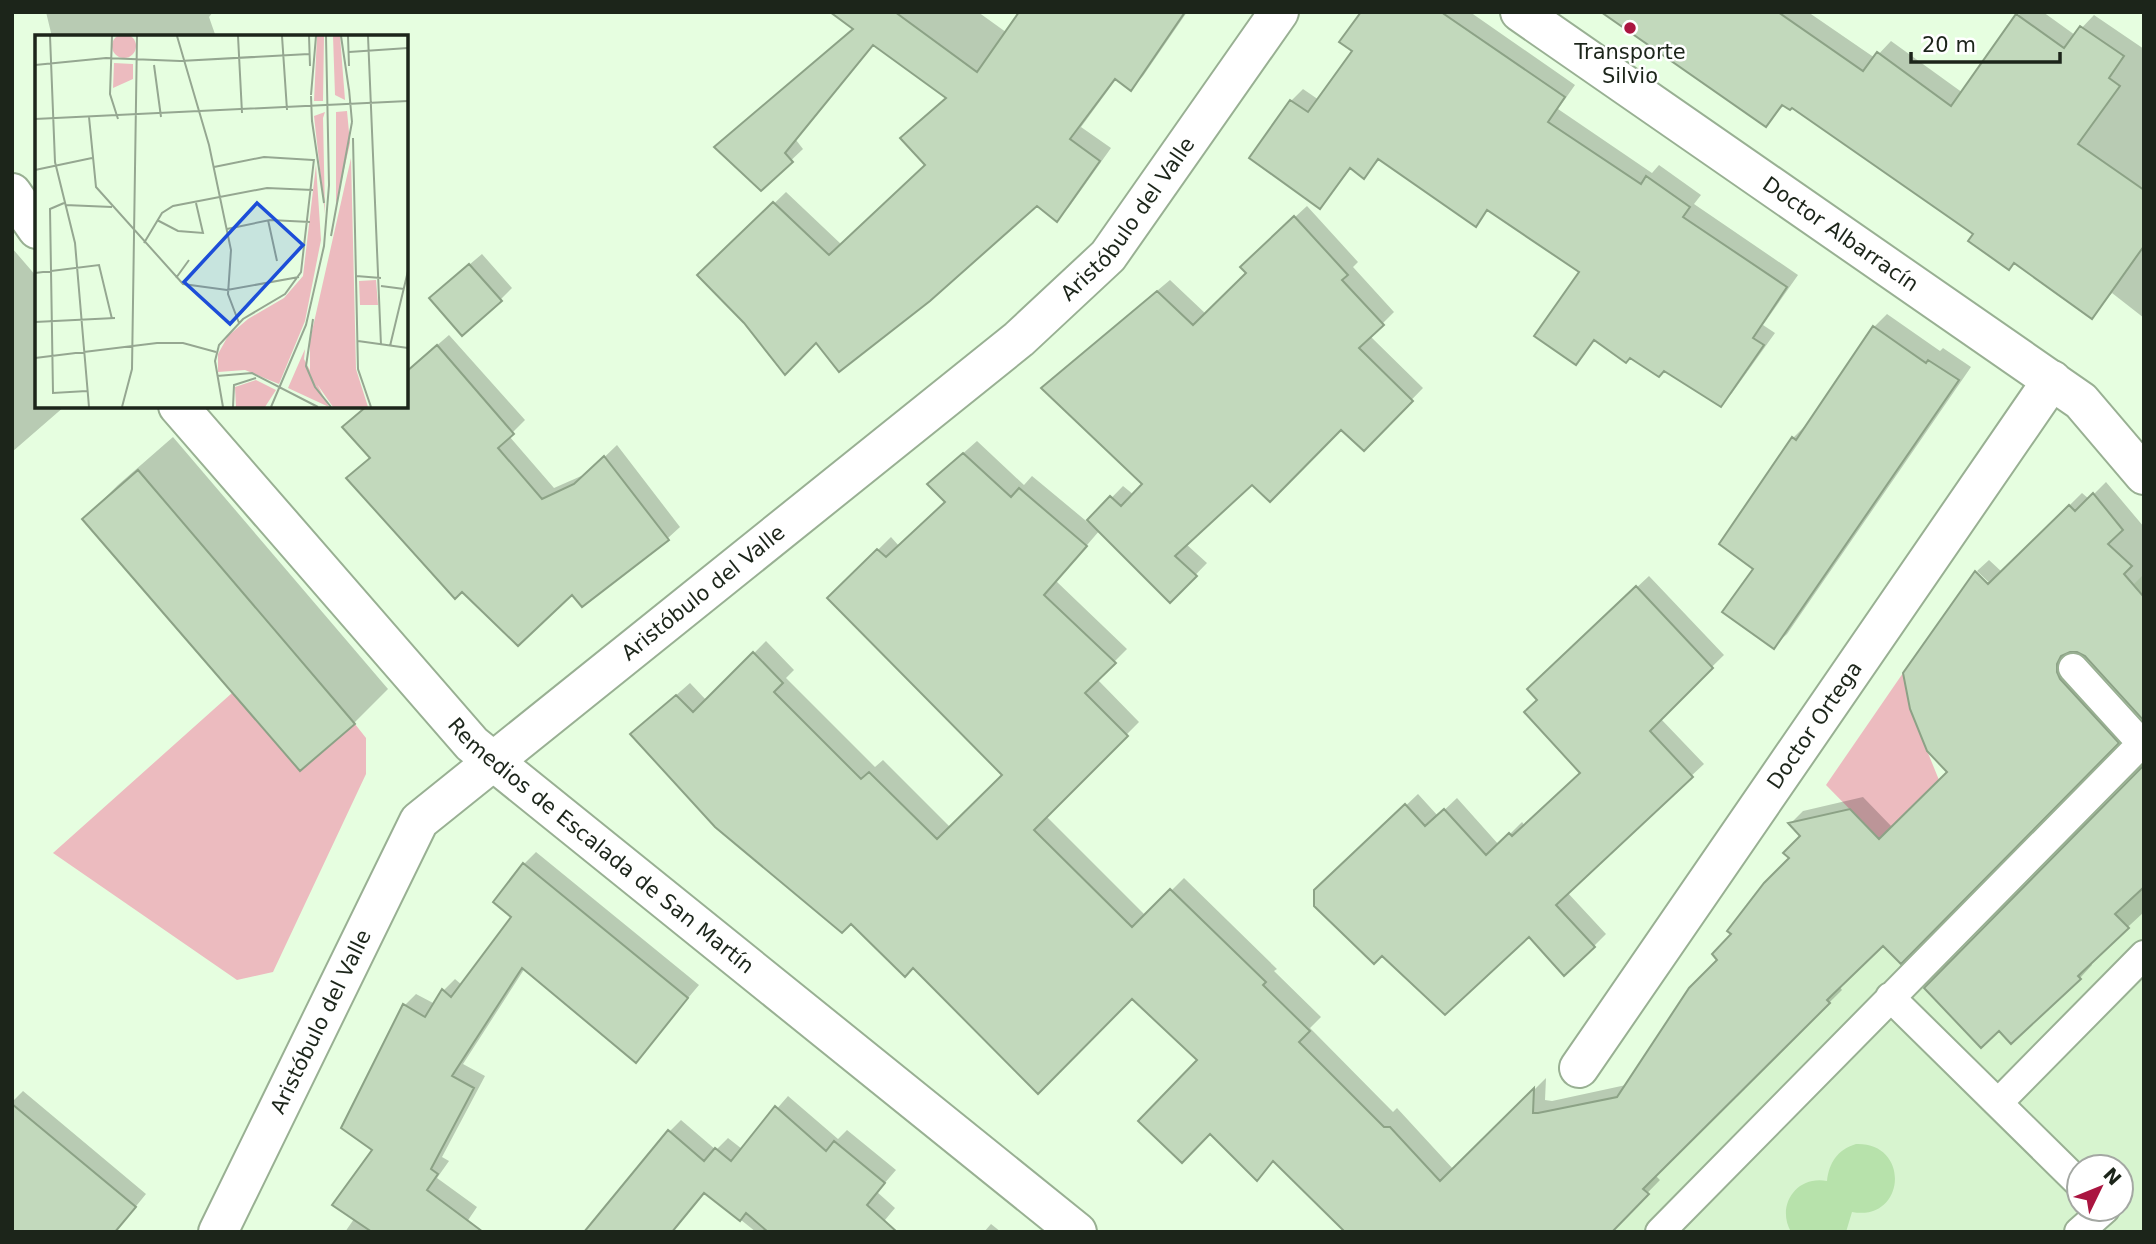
<svg xmlns="http://www.w3.org/2000/svg" width="2156" height="1244" viewBox="0 0 2156 1244" font-family="'DejaVu Sans',sans-serif">
  <style>
    .built { fill: #d7f4cf; fill-rule: evenodd }
    .green { fill: #ecbbbf }
    .water { fill: #b7e2ab }
    .shadow { fill: #0003 }
    .building { fill: #c2d9bc; stroke: #8ca286; stroke-width: 2 }
    .lines { fill: none; stroke-linecap: round; stroke-linejoin: round }
    .lane-casing { stroke: #99b093; stroke-width: 32 }
    .street-casing { stroke: #99b093; stroke-width: 42 }
    .lane { stroke: #fff; stroke-width: 28 }
    .street { stroke: #fff; stroke-width: 38 }
    .poi-dot { fill: #aa1540; stroke: #fff; stroke-width: 2.5 }
    .labels { text-anchor: middle; stroke-width: 5; stroke-linejoin: round; paint-order: stroke }
    .poi-label { font-size: 21px; fill: #1c251a; stroke: #fff }
    .street-label { font-size: 21px; fill: #1c251a; stroke: #fff }
    .inset-road { fill: none; stroke: #95a791; stroke-width: 2 }
    .view { fill: #1d4ed8; fill-opacity: 0.15; stroke: #1d4ed8; stroke-width: 3.5 }
    .inset-edge { fill: none; stroke: #1c251a; stroke-width: 3.5 }
  </style>
  <rect width="100%" height="100%" fill="#e6fee0"/>
  <path class="built" d="M2144,574V1232H1490L1879,839ZM2079,1167H2121V1209H2079Z"/>
  <path class="green" d="M1903,673L1910,709L1939,780L1879,839L1826,785Z
    M232,693L300,771L355,724L366,738V774L273,972L237,980L53,853Z"/>
  <path class="water" d="M1856,1144C1911,1142 1906,1222 1852,1212L1846,1232H1791C1776,1206 1796,1175 1827,1181C1829,1163 1837,1150 1856,1144Z"/>
  <path class="shadow" d="M46,12H213L209,17L216,37H52Z
    M873,12H978L1021,43L1042,12H1187L1143,76L1131,88L1117,78L1081,127L1111,148L1069,207L1057,219L1037,203L817,341L745,322L700,275L786,192L842,245L927,165L902,138L948,97L875,43L796,140L803,149L761,189Z
    M1363,12H1470L1575,85L1558,109L1652,173L1659,165L1701,195L1694,204L1798,275L1763,325L1775,333L1732,393L1720,405L1665,369L1596,339L1575,363L1581,272L1489,209L1475,224L1380,159L1364,177L1352,167L1320,207L1291,101L1303,89L1319,100L1354,51Z
    M1604,12H1808L1875,58L1891,41L1963,93L2021,12H2043L2075,35L2094,15L2144,49V318L2112,293L2092,316L1792,106L1784,105L1766,125Z
    M1307,206L1358,262L1353,267L1394,312L1370,336L1423,388L1364,449L1341,427L1252,483L1186,544L1207,563L1170,601L1100,530L1056,581L1127,649L1097,679L1139,722L1046,816L1146,916L1184,878L1277,969L1274,971L1321,1017L1310,1028L1393,1112L1397,1108L1454,1170L1546,1078L1545,1100L1552,1101L1626,1085L1720,959L1733,934L1791,858L1802,836L1791,823L1803,811L1863,797L1893,828L1949,772L1995,588L1977,571L1989,560L2002,572L2082,493L2089,499L2106,482L2144,527V718L2086,655L2078,650H2069V659L2130,729L1901,962L1883,943L1839,986L1842,990L1655,1175L1660,1180L1611,1230L1612,1232H1348L1275,1160L1257,1179L1199,1060L1132,997L914,966L851,922L632,734L690,683L707,701L766,641L794,670L786,678L875,767L883,760L951,828L1004,775L829,598L891,537L899,546L947,502L942,472L977,441L1024,485L1032,476L1097,530L1099,529L1090,520L1123,486L1134,495L1145,484L1055,376L1170,280L1206,314L1248,273L1254,255Z
    M12,248L37,277V406H65L12,452Z
    M482,254L512,288L501,299L443,287Z
    M1887,314L1940,351L1943,348L1971,367L1787,634L1774,646L1755,568L1793,438L1806,425L1808,427L1874,327Z
    M449,335L525,420L509,436L554,488L588,473L617,445L680,527L668,538L582,604L572,593L360,466L371,457L367,406H406V372Z
    M173,437L388,689L354,723L84,519L118,485Z
    M1649,576L1724,655L1660,718L1704,764L1567,892L1606,934L1594,946L1564,973L1529,935L1329,879L1418,794L1438,816L1457,798L1499,845L1522,822L1525,826L1582,772L1539,699L1541,677Z
    M2144,767V912L2090,962L2092,965L2080,978L2011,1041Z
    M536,852L699,985L636,1060L525,968L463,1064L485,1076L442,1157L449,1161L437,1178L477,1207L460,1232H345L354,1219L374,1150L404,1006L416,994L435,1004L444,990L455,979L462,985L513,916L524,864Z
    M2144,1015V1053L2142,1016Z
    M23,1091L146,1194L115,1232H12V1102Z
    M788,1096L838,1139L847,1130L896,1170L877,1192L895,1208L875,1232H756L705,1191L672,1232H647L669,1132L681,1120L716,1150L728,1138L742,1149Z
    M991,1224L1001,1232H984Z"/>
  <path class="building" d="M830,12H895L977,72L1019,12H1185L1131,91L1115,79L1070,139L1100,161L1057,222L1037,206L930,301L839,372L816,343L785,375L744,323L697,275L773,202L829,255L925,165L900,138L946,98L873,45L785,153L793,162L761,191L714,147L853,29Z
    M1361,12H1441L1565,97L1548,122L1641,184L1646,176L1690,207L1683,217L1787,287L1753,338L1764,345L1721,407L1664,371L1659,377L1630,358L1626,363L1594,340L1576,365L1534,336L1579,272L1487,210L1476,227L1378,159L1364,179L1350,168L1320,209L1249,158L1290,100L1308,112L1352,51L1339,42Z
    M1601,12H1778L1863,71L1877,52L1951,106L2016,14L2064,48L2080,26L2124,56L2109,78L2120,86L2078,144L2144,190V246L2092,319L2014,263L2009,270L1968,241L1973,234L1792,108L1790,110L1782,105L1766,127Z
    M1294,216L1348,275L1342,280L1384,325L1359,348L1413,401L1364,451L1341,430L1270,502L1252,485L1175,556L1197,576L1170,603L1087,520L1110,496L1121,506L1142,484L1041,388L1157,291L1193,325L1246,273L1240,267Z
    M469,264L502,301L462,336L429,298Z
    M1873,326L1926,363L1928,360L1959,380L1774,649L1722,612L1753,569L1719,544L1792,437L1796,440Z
    M437,345L514,434L498,448L542,499L574,484L604,456L669,540L582,607L572,595L518,646L462,592L455,599L346,478L370,458L342,427L367,406H406V372Z
    M963,453L1011,497L1019,488L1087,546L1044,595L1116,663L1085,693L1128,736L1034,830L1132,927L1170,889L1266,982L1263,985L1310,1031L1299,1042L1384,1127H1390L1440,1181L1534,1088L1533,1113H1538L1617,1097L1689,988L1717,960L1712,954L1731,934L1727,931L1764,883L1789,858L1783,853L1800,836L1788,823L1850,809L1879,839L1947,772L1927,751L1910,709L1903,673L1975,571L1988,584L2069,505L2075,511L2093,493L2123,530L2108,544L2132,566L2124,574L2144,597V721L2085,656L2077,652H2070L2061,656L2057,664V672L2060,679L2119,743L1901,964L1883,946L1827,1000L1830,1003L1643,1189L1649,1194L1612,1232H1345L1273,1161L1257,1181L1210,1134L1182,1163L1138,1121L1197,1060L1132,999L1038,1094L913,968L905,977L851,924L842,933L715,827L630,734L676,695L693,712L753,652L783,683L774,692L861,779L869,772L937,839L1002,775L827,598L877,549L886,557L945,502L927,484Z
    M138,470L355,724L300,771L82,519Z
    M1636,586L1713,668L1650,731L1693,777L1556,905L1595,947L1564,976L1529,937L1445,1015L1382,956L1374,964L1314,906V890L1405,804L1425,826L1444,809L1486,855L1509,833L1512,836L1580,773L1524,712L1537,700L1527,689Z
    M2144,765V887L2115,914L2129,928L2078,976L2081,979L2011,1044L1999,1031L1981,1048L1924,988Z
    M523,863L688,998L636,1063L522,968L452,1076L474,1088L431,1169L438,1174L427,1190L483,1232H372L332,1205L372,1150L341,1128L403,1004L425,1017L442,989L451,997L511,917L493,902Z
    M12,1104L136,1207L115,1232H12Z
    M775,1106L826,1151L834,1141L885,1183L867,1205L897,1232H768L746,1213L740,1221L704,1193L672,1232H584L668,1130L704,1161L715,1148L731,1161Z"/>
  <g class="lines">
    <defs>
      <path id="lane" d="M2073,668L2144,746
        M1890,997L2079,1183
        M1998,1103L2144,955
        M1660,1232L2141,744
        M2079,1232L2105,1209"/>
      <g id="street">
        <path id="s1" d="M1520,12L2081,401L2144,475"/>
        <path d="M12,193L37,229"/>
        <path id="s2" d="M178,406L472,744L1077,1232"/>
        <path id="s3" d="M1579,1068L2052,380"/>
        <path id="s4" d="M218,1232L419,821L1019,339L1108,256L1279,12"/>
      </g>
    </defs>
    <use href="#lane" class="lane-casing"/>
    <use href="#street" class="street-casing"/>
    <use href="#lane" class="lane"/>
    <use href="#street" class="street"/>
  </g>
  <circle class="poi-dot" cx="1630" cy="28" r="7"/>
  <g class="labels">
    <g class="poi-label">
      <text x="1630" y="59">Transporte<tspan x="1630" dy="24">Silvio</tspan></text>
    </g>
    <g class="street-label">
      <text dy="7" stroke="none"><textPath href="#s4" startOffset="1390">Aristóbulo del Valle</textPath></text>
      <text dy="7" stroke="none"><textPath href="#s1" startOffset="390">Doctor Albarracín</textPath></text>
      <text dy="7" stroke="none"><textPath href="#s4" startOffset="822">Aristóbulo del Valle</textPath></text>
      <text dy="7" stroke="none"><textPath href="#s3" startOffset="416">Doctor Ortega</textPath></text>
      <text dy="7" stroke="none"><textPath href="#s2" startOffset="612">Remedios de Escalada de San Martín</textPath></text>
      <text dy="7" stroke="none"><textPath href="#s4" startOffset="234">Aristóbulo del Valle</textPath></text>
    </g>
  </g>
  <g transform="translate(35 35)">
    <rect width="373" height="373" fill="#e6fee0"/>
    <path d="M77 11a12 12 0 1 1 24 0a12 12 0 1 1-24 0ZM282,1H289L288,66H279ZM298,1H305L310,65L300,60ZM79,28L98,29V44L78,53ZM312,76L315,108L301,170V77ZM290,77L288,83L290,179L279,81ZM316,123L321,334L333,372H298L275,339V305ZM281,130L286,205L270,286L244,349L210,335L183,337V319L193,301L213,284L249,263L268,241ZM341,245L343,270H325L324,246ZM270,314L269,324L294,372L253,353ZM221,345L241,355L230,372H201L200,352Z" fill="#ecbbbf"/>
    <path class="inset-road" d="M15,1L20,127L40,208L54,372M77,1L75,59L83,84M142,1L174,110L196,215L193,259L204,288M203,1L207,78M247,1L252,75M274,1L275,31M306,1L314,55M313,1L314,31M333,1L346,310M314,17L373,13M0,30L71,23L145,26L274,19M119,30L126,82M314,54L317,87M276,60L281,1M276,61L277,87M54,82L61,152L148,249L192,255L264,242M0,84L373,66M277,86L289,168M318,103L323,334L336,372M179,132L229,122L278,125M0,135L57,123M29,168L15,174L18,358L52,356M30,170L77,172M122,185L143,196L168,198L161,168M233,185L242,226M192,194L235,185L275,187M296,201L317,87M109,208L127,178L138,171L232,153L278,155M0,238L64,230L77,284M321,241L346,243M141,243L154,225M346,251L369,254M278,284L271,331L280,352L296,372M0,287L80,283M323,306L373,313M355,311L373,236M0,323L122,308H148L181,317M182,341L217,338L283,372M87,372L97,334L102,1M188,372L180,326L184,310L208,284L250,259L266,237L279,124M198,372L199,350L221,343M236,372L271,290L289,211L294,150L291,1"/>
    <path class="view" d="M222,168L268,210L195,289L149,247Z"/>
    <rect width="373" height="373" class="inset-edge"/>
  </g>
  <rect width="2156" height="1244" fill="none" stroke="#1c251a" stroke-width="28"/>
  <g transform="translate(2100 1188) rotate(47)"><circle r="33" fill="#ffffff" stroke="#a4a8a3" stroke-width="2"/>
  <path d="M0-5L12 26L0 18L-12 26Z" fill="#aa1540"/>
  <text y="-10" font-size="19" font-weight="bold" text-anchor="middle" fill="#1c251a">N</text>
  </g>
  <path d="M1911 52v10h149v-10" fill="none" stroke="#1c251a" stroke-width="3.5"/>
  <text x="1922" y="52" font-size="21" fill="#1c251a" stroke="#ffffff" stroke-width="5" paint-order="stroke">20 m</text>
</svg>
